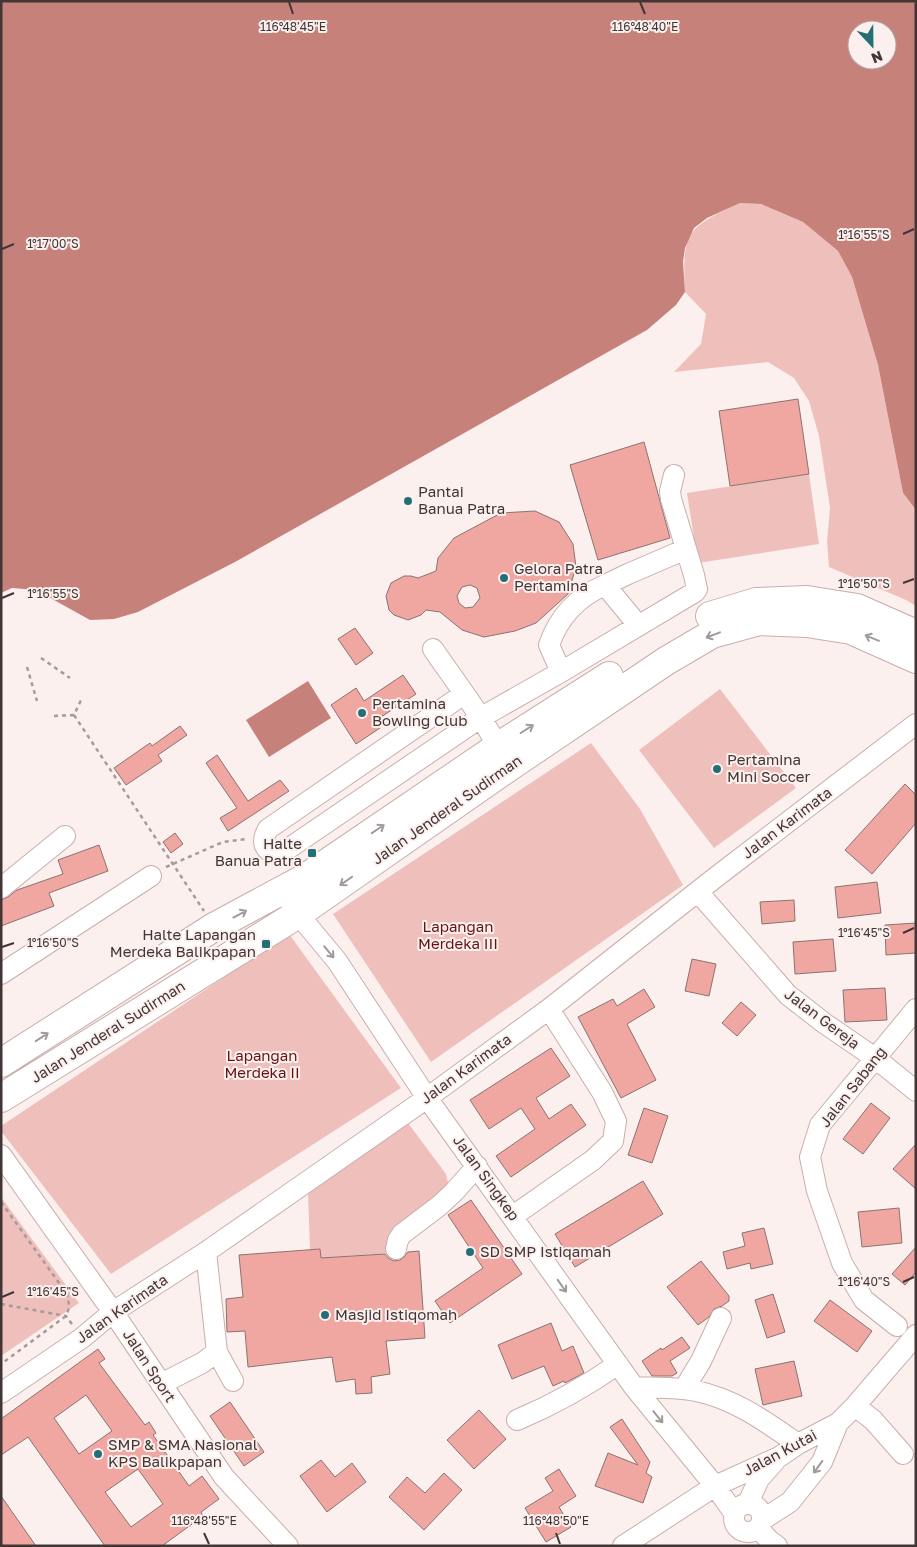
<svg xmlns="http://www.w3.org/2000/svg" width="917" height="1547" viewBox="0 0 917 1547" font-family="'Golos Text',sans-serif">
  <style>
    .green { fill: #efc0bb }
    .water { fill: #c6817b; fill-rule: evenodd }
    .building { fill: #f0a7a1; stroke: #8b7270; fill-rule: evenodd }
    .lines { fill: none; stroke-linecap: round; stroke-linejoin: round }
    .minor-casing { stroke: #c9aeab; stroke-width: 22 }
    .highway-casing { stroke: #c9aeab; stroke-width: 30 }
    .path { stroke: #a69b9a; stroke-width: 2.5; stroke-dasharray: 4 4; stroke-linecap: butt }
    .minor { stroke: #fff; stroke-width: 20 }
    .highway { stroke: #fff; stroke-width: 28 }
    .oneway { stroke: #a09a9a }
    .ticks { fill: none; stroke: #413635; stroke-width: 2 }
    .poi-dot { fill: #246f76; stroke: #fcf0ef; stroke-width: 2 }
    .labels { text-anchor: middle; stroke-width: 4; stroke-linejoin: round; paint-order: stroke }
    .poi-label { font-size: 15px; fill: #413635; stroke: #fcf0ef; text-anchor: start }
    .street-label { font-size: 15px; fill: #413635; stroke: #fcf0ef }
    .park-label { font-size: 15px; fill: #661215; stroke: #fcf0ef }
    .ticks-label { font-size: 12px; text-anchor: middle; fill: #413635; stroke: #fcf0ef; stroke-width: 4; stroke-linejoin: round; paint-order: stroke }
  </style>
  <rect width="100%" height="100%" fill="#fcf0ef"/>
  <path class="green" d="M740,203L761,204L803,222L838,251L852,277L878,365L903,493L916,510V606L906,600L829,567L827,541L830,508L819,436L809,401L794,378L768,362L674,372L701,344L706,314L685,292C682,232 686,228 740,203Z
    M809,474L819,544L698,563L687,493Z
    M720,689L796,788L714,848L639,750Z
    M591,743L640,809L683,885L431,1062L333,914Z
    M289,934L401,1088L111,1274L1,1131V1126Z
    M408,1123L446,1174L451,1195L391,1253L321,1258L320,1249L310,1250L308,1192Z
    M1,1197L79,1303L1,1356Z"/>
  <path class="water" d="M1,1H916V510L903,493L878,365L852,277L838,251L803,222L761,204L740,203L707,218L694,228L685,248L683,262L685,292L676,305L647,330L235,562L138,612L114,619L90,620L36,590L12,588L1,593ZM857,30H887V60H857Z
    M308,681L331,718L269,757L246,720Z"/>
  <path class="building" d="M798,399L809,474L730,486L719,411Z
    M644,442L670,538L598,560L570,465Z
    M535,511L559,522L573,544L576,567L568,594L536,623L515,631L484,637L462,630L440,612L426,610L421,615L408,620L394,615L389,610L386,596L391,583L404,576H411L418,578L436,571L438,558L454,538L501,513ZM470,585L477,588L480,598L473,607L465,608L459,603L457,596L462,587Z
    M355,628L373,653L356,665L338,639Z
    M403,675L416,694L375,721L380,728L356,744L331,705L356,688L364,701Z
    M180,726L187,735L158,755L162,761L126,785L114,768L150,743L152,746Z
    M217,755L248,801L280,780L289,791L228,831L220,818L237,808L206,763Z
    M905,784L916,795V823L872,874L845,850Z
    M175,833L183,844L171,853L163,842Z
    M99,845L108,871L49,893L54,906L1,926V900L8,897L17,890L63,874L58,860Z
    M877,882L881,913L838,918L835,887Z
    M794,900L795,921L762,924L760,902Z
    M916,923V953L886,955L885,925Z
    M833,939L836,971L795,974L793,942Z
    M692,959L716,964L709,996L685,991Z
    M885,988L887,1020L845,1022L843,990Z
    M644,989L655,1007L627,1024L656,1080L621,1098L578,1017L613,999L617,1006Z
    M741,1002L756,1015L737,1036L722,1023Z
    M551,1048L570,1076L536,1098L549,1119L571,1104L586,1125L511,1177L496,1156L535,1129L521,1108L489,1129L470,1100Z
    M871,1103L890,1118L863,1154L843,1139Z
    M644,1108L668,1116L652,1163L628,1155Z
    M916,1144V1189L893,1169Z
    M643,1181L663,1214L575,1267L555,1234Z
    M471,1200L522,1274L450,1323L435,1301L483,1268L448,1215Z
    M899,1208L902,1243L862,1247L858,1212Z
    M764,1228L773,1264L751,1269L750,1263L727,1269L723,1252L745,1246L742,1233Z
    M916,1247V1272L905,1285L892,1274Z
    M320,1249L321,1258L385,1254L388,1258L394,1261L400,1260L404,1257L408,1252L419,1251L425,1338L386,1341L390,1374L371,1377L372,1393L356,1394L355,1379L336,1382L332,1357L248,1367L245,1331L227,1332L226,1299L243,1297L239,1255Z
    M701,1261L729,1296V1301L722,1306L714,1309L709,1317L698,1325L667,1287Z
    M773,1294L785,1332L767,1338L755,1300Z
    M830,1300L872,1331L857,1352L814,1321Z
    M551,1323L562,1351L573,1346L584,1373L565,1383L564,1381L553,1386L544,1366L512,1379L498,1345Z
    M682,1337L690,1348L670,1361L677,1373L672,1376H652L642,1361L661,1348L662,1350Z
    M98,1349L105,1359L99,1363L145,1425L149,1422L156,1433L153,1435L189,1486L202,1476L219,1499L201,1512L203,1516L162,1546H105L28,1437L1,1455V1419ZM86,1395L112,1431L79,1454L54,1418ZM138,1469L163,1504L131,1527L105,1492Z
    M794,1361L802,1396L763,1405L755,1369Z
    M230,1402L264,1452L244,1466L210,1416Z
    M479,1410L506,1439L474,1469L447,1440Z
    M622,1419L650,1462L646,1473L652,1477L643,1503L595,1486L608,1453L638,1465L610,1427Z
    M321,1460L335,1477L352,1463L366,1482L327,1512L300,1476Z
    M559,1469L576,1496L559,1507L571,1527L546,1542L525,1508L553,1491L545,1478Z
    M444,1473L462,1490L424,1530L389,1497L407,1477L425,1493Z
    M1,1496L36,1546H4L1,1542Z"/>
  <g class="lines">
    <defs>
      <path id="minor" d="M605,585L628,574L686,549
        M433,649C457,684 485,720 504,758
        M561,672L549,645C559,616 577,597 605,585L638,625
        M464,694L268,829C260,843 264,851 279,855L480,718L561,672L695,592L697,589L694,575L671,499L670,491L674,475
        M1,888L65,836
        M698,892L788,995L824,1023L875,1058L916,1091
        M291,903L298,914L337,961L427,1098L634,1387L715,1486L734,1513
        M1,974L151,876
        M1,1155L113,1312L224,1477L288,1546
        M513,1216L593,1160L613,1141L616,1121L602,1092L549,1009
        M396,1249L398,1240L402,1234L439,1206L454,1192L477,1166
        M897,1326L864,1300L842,1263L817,1191L810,1157L820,1125L916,1009
        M217,1352L233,1381
        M161,1384L202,1363L217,1352L206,1252
        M634,1387C654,1388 676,1387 696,1391C735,1399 766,1422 798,1444
        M684,1389L701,1361L721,1318
        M1,1393L82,1338L113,1312L206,1252L427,1098L549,1009L716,877L916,724
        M855,1406L873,1420L903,1454
        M517,1420C555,1404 584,1388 618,1364
        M748,1503L759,1479L775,1461
        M734 1518a14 14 0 1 1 28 0a14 14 0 1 1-28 0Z
        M762,1520L790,1502L822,1462L838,1423
        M758,1528L769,1540L777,1546
        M623,1546L715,1486L779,1457L798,1444L838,1423L855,1406L916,1335"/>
      <path id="highway" d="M710,616L756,602L807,600L857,608L916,634
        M1,1063L214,927L305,878L499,746L609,676
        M1,1098L298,914L509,767L666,661L712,634L759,621L807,623L851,630L916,659"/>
    </defs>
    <use href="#minor" class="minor-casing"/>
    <use href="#highway" class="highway-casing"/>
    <path class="path" d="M41,658L70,678
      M27,667L37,701
      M74,715L204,911
      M54,716L74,715L82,698
      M166,867L223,842L247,839
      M1,1202L67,1294C69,1303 70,1308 66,1316L1,1364
      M1,1304L66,1316L72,1324"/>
    <use href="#minor" class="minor"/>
    <use href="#highway" class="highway"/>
  </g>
  <defs><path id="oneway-shaft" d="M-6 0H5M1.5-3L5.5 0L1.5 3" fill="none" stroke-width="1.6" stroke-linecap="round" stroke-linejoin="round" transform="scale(1.25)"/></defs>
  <g class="oneway">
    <use href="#oneway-shaft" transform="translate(713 635) rotate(159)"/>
    <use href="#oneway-shaft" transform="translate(872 638) rotate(-157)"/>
    <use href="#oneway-shaft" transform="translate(527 729) rotate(-32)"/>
    <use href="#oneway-shaft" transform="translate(378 829) rotate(-34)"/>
    <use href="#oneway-shaft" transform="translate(346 881) rotate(145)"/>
    <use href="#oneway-shaft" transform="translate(240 914) rotate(-28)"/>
    <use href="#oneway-shaft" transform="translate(329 952) rotate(50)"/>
    <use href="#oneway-shaft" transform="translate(42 1037) rotate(-33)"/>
    <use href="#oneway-shaft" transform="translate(562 1286) rotate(55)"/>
    <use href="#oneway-shaft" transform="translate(658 1417) rotate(51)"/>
    <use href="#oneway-shaft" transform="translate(818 1467) rotate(126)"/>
  </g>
  <path class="ticks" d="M289,2L293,14M640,2L645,14M903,234L914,229M2,249L14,244M903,583L914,579M2,598L14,593M903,933L914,928M2,947L14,943M903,1282L914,1277M2,1297L14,1292M204,1533L209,1544M556,1533L560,1544"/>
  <g class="poi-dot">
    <circle cx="408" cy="501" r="5"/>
    <circle cx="504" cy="578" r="5"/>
    <circle cx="362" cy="713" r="5"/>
    <circle cx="717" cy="769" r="5"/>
    <rect x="307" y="848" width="10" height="10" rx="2.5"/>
    <rect x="261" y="939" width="10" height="10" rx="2.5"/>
    <circle cx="470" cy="1252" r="5"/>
    <circle cx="325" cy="1315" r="5"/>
    <circle cx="98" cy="1454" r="5"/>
  </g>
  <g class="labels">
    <g class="poi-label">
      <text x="418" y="497">Pantai<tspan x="418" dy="17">Banua Patra</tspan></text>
      <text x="514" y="574">Gelora Patra<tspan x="514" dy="17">Pertamina</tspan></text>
      <text x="372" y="709">Pertamina<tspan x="372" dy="17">Bowling Club</tspan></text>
      <text x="727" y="765">Pertamina<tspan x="727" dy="17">Mini Soccer</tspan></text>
      <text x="302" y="849" text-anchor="end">Halte<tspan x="302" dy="17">Banua Patra</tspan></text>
      <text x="256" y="940" text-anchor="end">Halte Lapangan<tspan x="256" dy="17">Merdeka Balikpapan</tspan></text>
      <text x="480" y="1257">SD SMP Istiqamah</text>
      <text x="335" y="1320">Masjid Istiqomah</text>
      <text x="108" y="1450">SMP &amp; SMA Nasional<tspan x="108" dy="17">KPS Balikpapan</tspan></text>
    </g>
    <g class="street-label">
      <text transform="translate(447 810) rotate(-35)" y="5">Jalan Jenderal Sudirman</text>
      <text transform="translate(787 823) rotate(-37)" y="5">Jalan Karimata</text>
      <text transform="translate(822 1019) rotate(37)" y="5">Jalan Gereja</text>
      <text transform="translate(108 1032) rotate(-32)" y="5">Jalan Jenderal Sudirman</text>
      <text transform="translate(466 1069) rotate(-36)" y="5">Jalan Karimata</text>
      <text transform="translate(853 1087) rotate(-52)" y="5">Jalan Sabang</text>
      <text transform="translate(486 1178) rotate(54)" y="5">Jalan Singkep</text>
      <text transform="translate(122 1309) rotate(-35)" y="5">Jalan Karimata</text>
      <text transform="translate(149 1366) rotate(57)" y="5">Jalan Sport</text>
      <text transform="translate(780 1453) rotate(-28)" y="5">Jalan Kutai</text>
    </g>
    <g class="park-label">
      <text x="458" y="932">Lapangan<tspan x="458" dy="17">Merdeka III</tspan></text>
      <text x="262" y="1061">Lapangan<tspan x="262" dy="17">Merdeka II</tspan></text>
    </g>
  </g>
  <g class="ticks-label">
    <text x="293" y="31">116°48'45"E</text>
    <text x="645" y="31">116°48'40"E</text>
    <text x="864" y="239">1°16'55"S</text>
    <text x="53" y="248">1°17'00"S</text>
    <text x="864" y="588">1°16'50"S</text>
    <text x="53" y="598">1°16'55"S</text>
    <text x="864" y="937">1°16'45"S</text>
    <text x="53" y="947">1°16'50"S</text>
    <text x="864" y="1286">1°16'40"S</text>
    <text x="53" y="1296">1°16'45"S</text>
    <text x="204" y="1525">116°48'55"E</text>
    <text x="556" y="1525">116°48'50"E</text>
  </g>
  <rect width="917" height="1547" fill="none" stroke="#413635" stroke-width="5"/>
  <g transform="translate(872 45) rotate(158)"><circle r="24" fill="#fcf0ef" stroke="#b1a6a5"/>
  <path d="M0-4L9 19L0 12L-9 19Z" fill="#246f76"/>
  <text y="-8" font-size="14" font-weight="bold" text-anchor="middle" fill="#413635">N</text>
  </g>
</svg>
